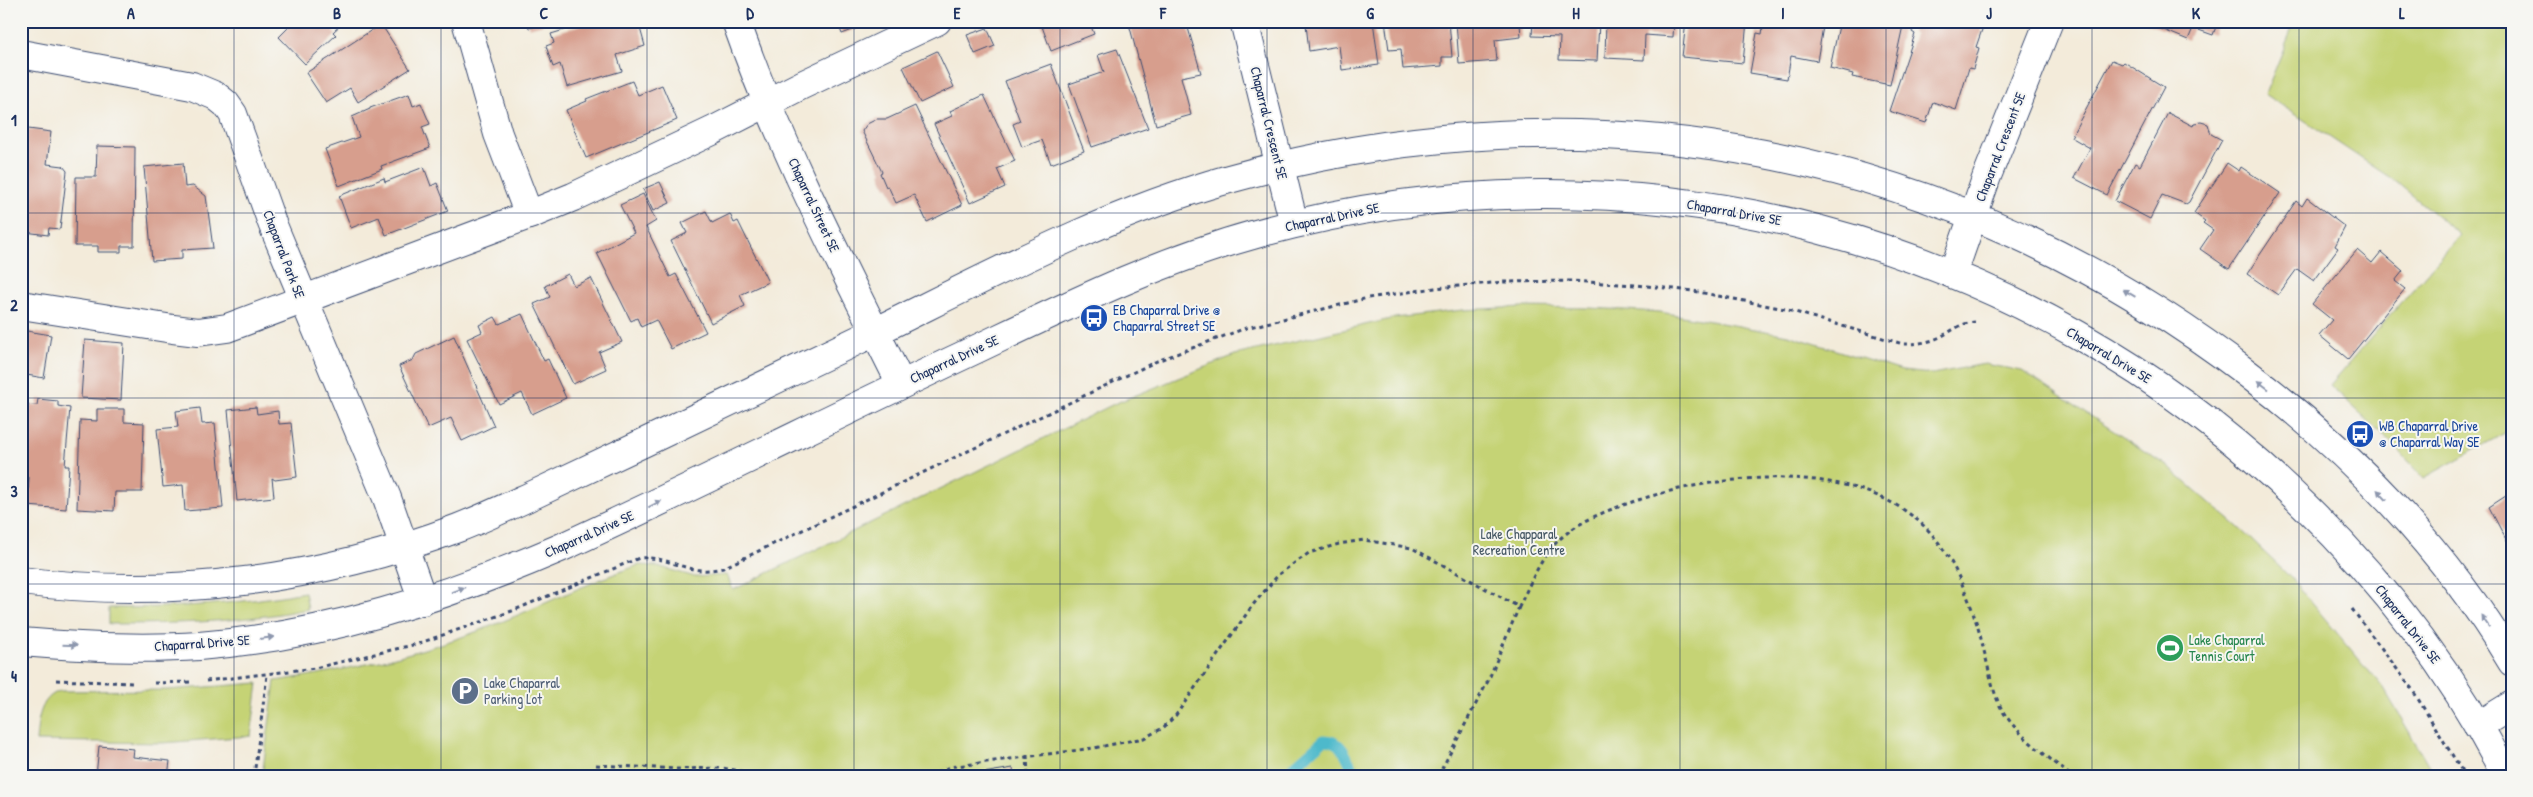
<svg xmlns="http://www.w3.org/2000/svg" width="2533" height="797" viewBox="0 0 2533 797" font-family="'Patrick Hand',sans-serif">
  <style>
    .green { fill: #c5d374; stroke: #708169 }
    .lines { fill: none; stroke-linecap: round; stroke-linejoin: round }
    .stream { stroke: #4eb9cb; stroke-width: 11 }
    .building { fill: #d79e8d }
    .minor-casing { stroke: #3b4b71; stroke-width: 30 }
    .path { stroke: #3b4b71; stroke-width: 3; stroke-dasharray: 4 4; stroke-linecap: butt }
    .minor { stroke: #fff; stroke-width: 28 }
    .oneway { fill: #8d97ae }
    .grid { fill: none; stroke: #1b2f5e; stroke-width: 1; stroke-opacity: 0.55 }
    .labels { text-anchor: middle; stroke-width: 4; stroke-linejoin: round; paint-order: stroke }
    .street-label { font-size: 14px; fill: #1b2f5e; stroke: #f6f6f2 }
    .transit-label { font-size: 14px; fill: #164399; stroke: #f6f6f2; text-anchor: start }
    .park-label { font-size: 14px; fill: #465864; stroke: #f6f6f2 }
    .leisure-label { font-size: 14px; fill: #27864d; stroke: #f6f6f2; text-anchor: start }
    .service-label { font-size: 14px; fill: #4e5e75; stroke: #f6f6f2; text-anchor: start }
    .neatline { fill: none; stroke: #1b2f5e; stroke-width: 2 }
    .grid-label { font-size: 16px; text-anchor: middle; font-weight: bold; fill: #1b2f5e }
  </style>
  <rect width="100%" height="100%" fill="#f6f6f2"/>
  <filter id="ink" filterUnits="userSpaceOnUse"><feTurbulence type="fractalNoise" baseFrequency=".02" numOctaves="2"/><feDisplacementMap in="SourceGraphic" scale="10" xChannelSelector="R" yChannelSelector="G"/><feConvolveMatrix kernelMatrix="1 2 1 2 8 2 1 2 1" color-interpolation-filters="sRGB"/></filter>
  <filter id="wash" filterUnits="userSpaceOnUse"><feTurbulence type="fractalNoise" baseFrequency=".0096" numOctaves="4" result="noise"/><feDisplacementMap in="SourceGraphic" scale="20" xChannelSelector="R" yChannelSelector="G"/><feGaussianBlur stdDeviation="1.12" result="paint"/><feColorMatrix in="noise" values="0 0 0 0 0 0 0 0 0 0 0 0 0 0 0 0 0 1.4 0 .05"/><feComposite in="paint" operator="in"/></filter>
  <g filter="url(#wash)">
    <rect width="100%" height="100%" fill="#f3ebda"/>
    <path class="green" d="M2295,21H2512V429L2424,478L2393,444L2330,385L2460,235L2395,181L2265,94Z
      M1522,307L1590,308L1660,312L1788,335L1902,371L1932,374L1985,364L2022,371L2167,466L2239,528L2290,577L2384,689L2435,776H262L275,681C344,671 415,655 481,630C534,610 585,583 639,565L657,566L695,577L727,575L733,590L1114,404L1235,355L1395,318L1463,310Z
      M305,592L308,609C242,622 177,624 109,624V608C176,608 240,604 305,592Z
      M258,683L251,736L162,743L36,741C38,721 39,698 60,691L168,690Z"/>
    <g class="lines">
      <path class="stream" d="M1283,776L1324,740C1344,740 1348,760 1355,776"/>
    </g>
    <g id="blocks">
      <path class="building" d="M295,21H345L333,32L336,35L305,64L279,37Z
        M527,21H550V22L529,28Z
        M594,21H638L645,46L617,55L622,71L567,87L560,64L553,67L546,46L554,43L551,34Z
        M837,21H876L842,34Z
        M1040,21H1089L1094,34L1051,51Z
        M1138,21H1186L1201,73L1181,77L1191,115L1156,125L1129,24Z
        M1312,21H1373L1379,65L1342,70L1339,46L1309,51L1306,24H1312Z
        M1385,21H1449L1452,57H1442V66L1403,69L1401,49L1389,50Z
        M1456,21L1520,23L1521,37L1495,40L1497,61L1459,64Z
        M1533,21H1599L1597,61L1559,60L1560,37L1532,36Z
        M1606,21H1674L1673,37L1645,35L1644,60L1605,58Z
        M1686,21H1747L1743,63L1682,57Z
        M1764,21H1824L1817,61L1791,56L1787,79L1750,73L1757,33L1762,34Z
        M1840,21H1904L1890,85L1852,77L1853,74L1830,68Z
        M1915,21H1985L1976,47L1979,48L1973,69L1969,68L1956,110L1933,102L1926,123L1889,111L1915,34L1912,32Z
        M2142,21H2218L2213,35L2193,28L2188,40Z
        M381,24L410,69L358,102L350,88L326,103L306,73Z
        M987,28L995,46L975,54L967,35Z
        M1117,49L1148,128L1092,147L1069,84L1104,72L1098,55Z
        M937,51L954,87L920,103L903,67Z
        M2112,60L2122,64L2124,62L2164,87L2107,195L2074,178L2090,148L2071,137Z
        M1051,64L1084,151L1051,164L1042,140L1022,147L1013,124L1020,121L1005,81Z
        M632,81L638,95L662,85L677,120L586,158L566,110L587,101L586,99Z
        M409,94L413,106L421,103L430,124L422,127L430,148L381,166L382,169L339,186L325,149L359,137L352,117L370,109V108Z
        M984,95L1015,161L997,169L1005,187L970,203L934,124L952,116L950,111Z
        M915,106L962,205L927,222L914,195L896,203L888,186L886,187L880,173L882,172L862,131L867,124L877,119H887Z
        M2168,113L2193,126L2194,123L2201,122L2208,124L2211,134L2222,140L2189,202L2186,204L2162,195L2150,219L2115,201L2135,163L2140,166Z
        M21,128L51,132L47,164L63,166L67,171L60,229L49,228L48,235L25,232L26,225L21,224Z
        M97,146L135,147L134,246H121V252H98V246H75L76,177H96Z
        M183,163L185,187L193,186L206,196L213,248L182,250V259L152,261L144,167Z
        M2227,163L2239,171L2241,167L2280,193L2229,269L2200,249L2213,230L2203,223L2205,221L2194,213Z
        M424,167L431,186L437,183L448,211L386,235L379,217L351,228L339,196L384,178L385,182Z
        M660,182L670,203L653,211L643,189Z
        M643,194L656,221L646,227L670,277L676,274L706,332L671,349L656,320L641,327L637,318L631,321L597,253L634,233L620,205Z
        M2307,198L2345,227L2335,246L2338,248L2314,281L2297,269L2278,295L2247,274L2296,201L2302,206Z
        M706,211L712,223L730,214L734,223L738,221L768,282L740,295L745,306L711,323L671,241L687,233L682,223Z
        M2357,250L2372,263L2381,252L2403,271L2395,281L2405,289L2348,359L2319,335L2332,320L2312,304Z
        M568,274L574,286L591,278L622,342L599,352L606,369L573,384L534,304L550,297L545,286Z
        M522,314L544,361L548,359L566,398L532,414L522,393L499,404L467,339L482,332L479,325L495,317L499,324Z
        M21,330L51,335L44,378L21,374Z
        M454,336L494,426L462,441L451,418L428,428L399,366L413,360L416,354Z
        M85,340L124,343L121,400L81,398Z
        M38,399L58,401V406L70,408L65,466H69L66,509L27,506L29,478H21V404L37,405Z
        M256,407L257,414L278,411L279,424L291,423L297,477L275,480L272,478L274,497L237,501L228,410Z
        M200,408L202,424L215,423L223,508L185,511L183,485L163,487L157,429L178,427L176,411Z
        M97,409H124V422L144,423L142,492H115L114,511L77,509L80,420L97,421Z
        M2512,492V551L2489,507Z
        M99,746L134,749L133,757L170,761L168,776H96Z
        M1013,768L1014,776H971V775Z"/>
    </g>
  </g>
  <g filter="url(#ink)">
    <use href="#blocks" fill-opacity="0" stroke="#3b4b71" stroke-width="1"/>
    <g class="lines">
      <defs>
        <path id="minor" d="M466,21L498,134L529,215
          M736,21C780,147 842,265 901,384
          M1244,21L1294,224
          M21,54L192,86L216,96L226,104L233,114L272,223L387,498L423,601
          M1953,273L1987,176L2049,21
          M21,305L173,329L198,332L227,328L529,215L573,197L712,131L802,85L937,21
          M21,581C167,600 321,580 458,528C484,518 509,506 535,494C650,440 765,385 879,330C993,274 1107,213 1229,179C1588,78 1951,147 2248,374C2351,452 2445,550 2512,662
          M21,642C80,647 140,650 199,646C326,636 444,598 560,548C696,486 830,418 966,354C1061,309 1154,262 1256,234C1631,129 2028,235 2305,506C2385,584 2455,676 2506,776
          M2478,726L2512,705"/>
      </defs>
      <use href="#minor" class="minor-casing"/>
      <path class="path" d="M2352,609L2412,689L2465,776
        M56,680L132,683
        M206,681L315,668L417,644L512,611L639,558C671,555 686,577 723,568L1157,361L1246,328L1368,298L1435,288L1504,282L1573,281L1637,285L1693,291L1785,309L1903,344C1915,344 1927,343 1938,338C1951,332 1960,323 1975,322
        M154,683L192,682
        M1027,755L1028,776
        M596,765L678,769L723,768L768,776
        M254,776L267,675
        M931,776L949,767L1094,748L1144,738L1163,728L1176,715L1252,606L1279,574L1309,553L1339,544L1364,540L1412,548L1519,607C1529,586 1539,561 1555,544C1574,523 1603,512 1629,503C1714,474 1854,457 1925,527C1955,556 1975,611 1984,651C1990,672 1993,698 2006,716C2023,740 2049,757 2071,776
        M1438,776L1488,681L1519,607"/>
      <use href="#minor" class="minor"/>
    </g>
    <defs><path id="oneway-solid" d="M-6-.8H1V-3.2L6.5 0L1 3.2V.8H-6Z" transform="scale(1.25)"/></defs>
    <g class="oneway">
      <use href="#oneway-solid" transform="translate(2129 293) rotate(-149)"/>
      <use href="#oneway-solid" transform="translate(2263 385) rotate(-143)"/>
      <use href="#oneway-solid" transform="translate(2382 495) rotate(-133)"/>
      <use href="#oneway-solid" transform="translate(655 504) rotate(-26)"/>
      <use href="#oneway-solid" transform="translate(458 590) rotate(-20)"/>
      <use href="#oneway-solid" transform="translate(2485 621) rotate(-124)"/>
      <use href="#oneway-solid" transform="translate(267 638) rotate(-8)"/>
      <use href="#oneway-solid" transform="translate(70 645) rotate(2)"/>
    </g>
  </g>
  <path class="grid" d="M234,21V776M441,21V776M647,21V776M854,21V776M1060,21V776M1267,21V776M1473,21V776M1680,21V776M1886,21V776M2092,21V776M2299,21V776M21,213H2512M21,398H2512M21,584H2512"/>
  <defs>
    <symbol id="bus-disc" viewBox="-11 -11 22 22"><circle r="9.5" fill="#1a4fb4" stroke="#f6f6f2"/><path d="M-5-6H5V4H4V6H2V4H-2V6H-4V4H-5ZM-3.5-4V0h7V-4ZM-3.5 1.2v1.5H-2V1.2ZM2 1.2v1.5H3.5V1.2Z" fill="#fff"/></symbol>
    <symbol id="stadium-disc" viewBox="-11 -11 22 22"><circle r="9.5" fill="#2e9e5b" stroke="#f6f6f2"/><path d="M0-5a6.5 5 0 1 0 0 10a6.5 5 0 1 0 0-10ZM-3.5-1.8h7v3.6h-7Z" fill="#fff"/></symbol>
    <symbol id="parking-disc" viewBox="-11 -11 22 22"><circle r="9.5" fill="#5c6f8a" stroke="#f6f6f2"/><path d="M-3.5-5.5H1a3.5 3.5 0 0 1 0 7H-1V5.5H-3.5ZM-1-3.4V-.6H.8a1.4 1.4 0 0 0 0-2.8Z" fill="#fff"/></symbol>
  </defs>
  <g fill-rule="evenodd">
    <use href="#bus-disc" x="1078" y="302" width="32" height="32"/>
    <use href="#bus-disc" x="2344" y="418" width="32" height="32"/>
    <use href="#stadium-disc" x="2154" y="632" width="32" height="32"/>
    <use href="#parking-disc" x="449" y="675" width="32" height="32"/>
  </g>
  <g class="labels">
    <g class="street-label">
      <text transform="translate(1269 123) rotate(76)" y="5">Chaparral Crescent SE</text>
      <text transform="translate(2000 147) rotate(-69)" y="5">Chaparral Crescent SE</text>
      <text transform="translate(814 205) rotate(65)" y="5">Chaparral Street SE</text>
      <text transform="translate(1734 212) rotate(10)" y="5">Chaparral Drive SE</text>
      <text transform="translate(1332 217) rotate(-12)" y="5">Chaparral Drive SE</text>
      <text transform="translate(284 254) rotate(69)" y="5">Chaparral Park SE</text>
      <text transform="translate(2109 355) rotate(31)" y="5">Chaparral Drive SE</text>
      <text transform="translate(954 359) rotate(-25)" y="5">Chaparral Drive SE</text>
      <text transform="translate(589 534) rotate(-24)" y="5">Chaparral Drive SE</text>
      <text transform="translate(2408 624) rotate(52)" y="5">Chaparral Drive SE</text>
      <text transform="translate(202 643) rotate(-4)" y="5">Chaparral Drive SE</text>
    </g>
    <g class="transit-label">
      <text x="1113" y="315">EB Chaparral Drive @<tspan x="1113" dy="16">Chaparral Street SE</tspan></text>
      <text x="2379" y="431">WB Chaparral Drive<tspan x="2379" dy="16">@ Chaparral Way SE</tspan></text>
    </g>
    <g class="park-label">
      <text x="1519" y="539">Lake Chapparal<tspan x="1519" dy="16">Recreation Centre</tspan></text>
    </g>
    <g class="leisure-label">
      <text x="2189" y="645">Lake Chaparral<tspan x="2189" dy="16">Tennis Court</tspan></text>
    </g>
    <g class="service-label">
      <text x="484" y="688">Lake Chaparral<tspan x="484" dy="16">Parking Lot</tspan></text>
    </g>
  </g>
  <rect width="2533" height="797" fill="none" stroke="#f6f6f2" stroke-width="55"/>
  <rect x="28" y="28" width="2478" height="742" class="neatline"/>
  <g class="grid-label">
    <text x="131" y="19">A</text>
    <text x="337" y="19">B</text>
    <text x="544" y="19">C</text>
    <text x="750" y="19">D</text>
    <text x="957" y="19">E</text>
    <text x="1163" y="19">F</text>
    <text x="1370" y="19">G</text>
    <text x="1576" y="19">H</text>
    <text x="1783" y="19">I</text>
    <text x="1989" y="19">J</text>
    <text x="2196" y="19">K</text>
    <text x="2402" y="19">L</text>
    <text x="14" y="126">1</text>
    <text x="14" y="311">2</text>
    <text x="14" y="497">3</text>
    <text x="14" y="682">4</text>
  </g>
</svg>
